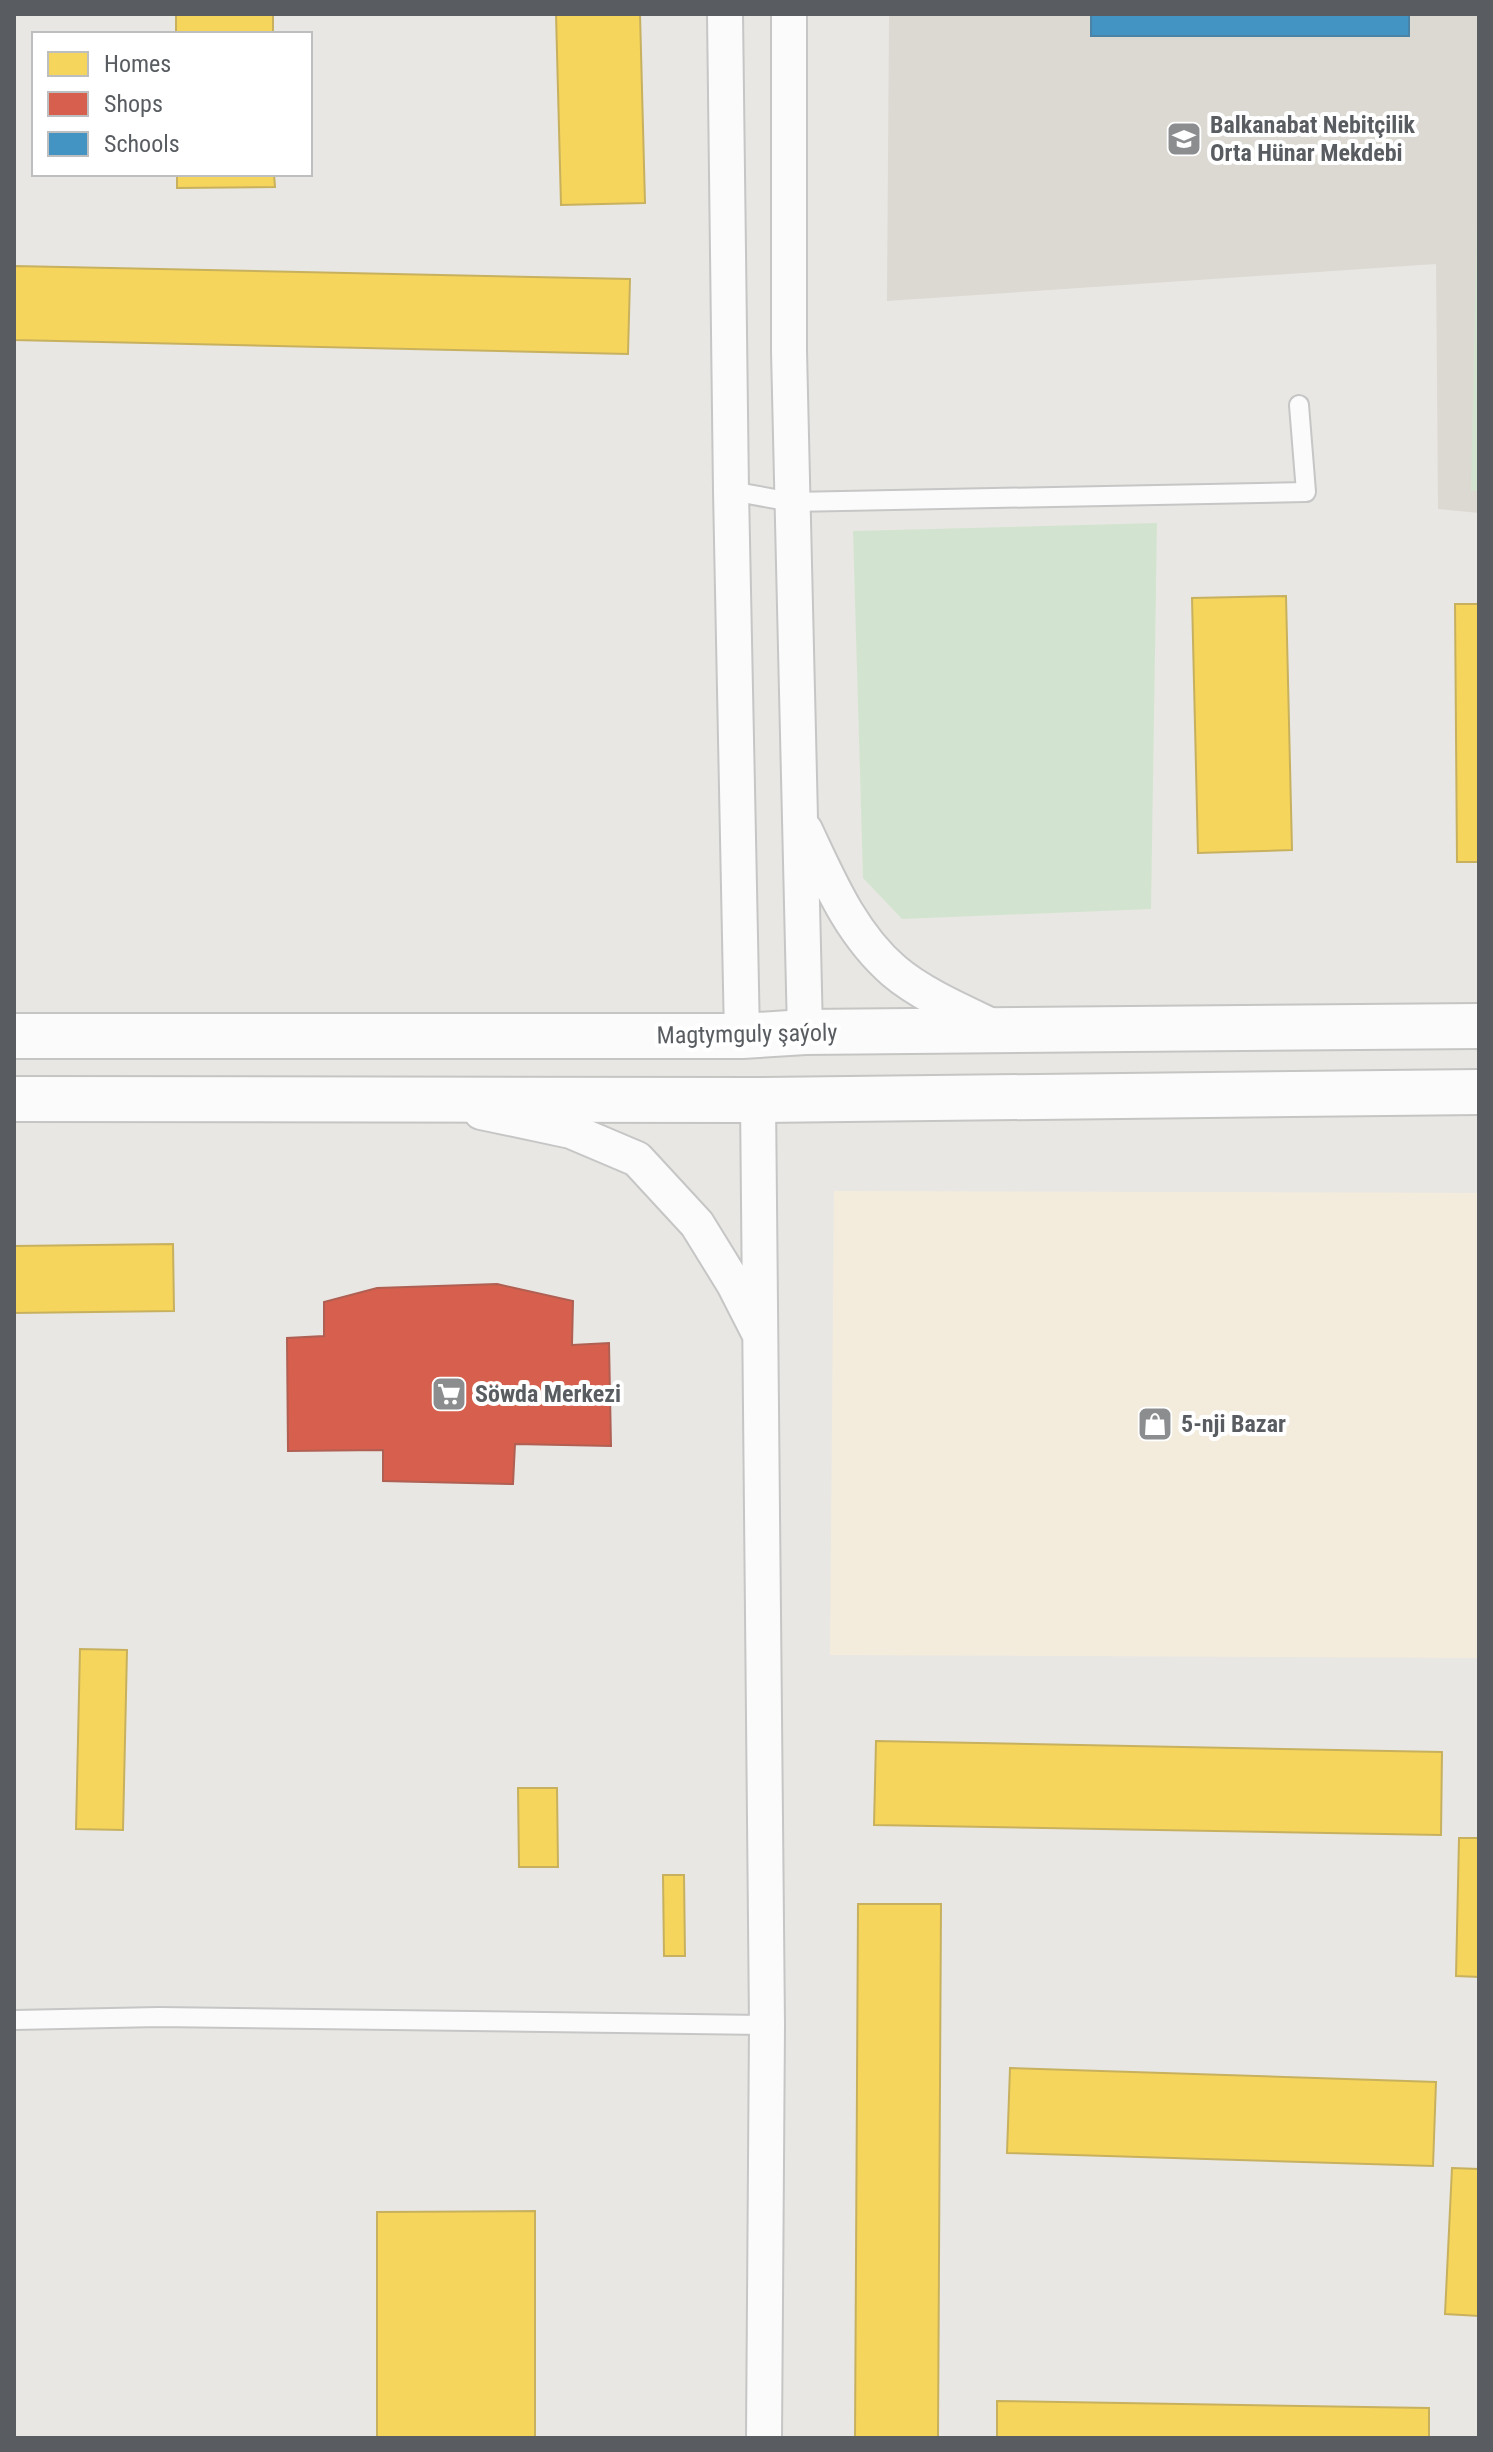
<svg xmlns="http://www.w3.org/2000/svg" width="1493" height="2452" viewBox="0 0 1493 2452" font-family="'Roboto Condensed',sans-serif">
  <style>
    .commercial { fill: #f3ecdc }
    .education { fill: #dcd9d3 }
    .green { fill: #d2e4cf }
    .homes { fill: #f6d55c; stroke: #c7b15e; stroke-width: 2 }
    .shops { fill: #d6604d; stroke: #b05f53; stroke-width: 2 }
    .schools { fill: #4393c3; stroke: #4a83a6; stroke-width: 2 }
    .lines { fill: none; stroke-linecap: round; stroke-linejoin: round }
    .lane-casing { stroke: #c5c6c5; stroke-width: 22 }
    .street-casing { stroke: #c5c6c5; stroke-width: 38 }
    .secondary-casing { stroke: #c5c5c4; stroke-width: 48 }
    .lane { stroke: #fcfbfb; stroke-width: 18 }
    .street { stroke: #fcfbfb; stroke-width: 34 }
    .secondary { stroke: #fcfbfb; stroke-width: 44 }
    .labels { text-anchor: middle; stroke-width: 8; stroke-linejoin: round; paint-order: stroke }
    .poi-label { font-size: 24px; font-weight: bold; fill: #595d61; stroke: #fff; text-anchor: start }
    .street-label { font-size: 24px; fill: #595d61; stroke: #fff }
  </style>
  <rect width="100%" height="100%" fill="#e9e7e3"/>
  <path class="commercial" d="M834,1191L1479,1193V1658L830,1655Z"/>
  <path class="education" d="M889,14H1479V513L1438,509L1436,264L887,301Z"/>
  <path class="green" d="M1479,128V491H1471Z
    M1157,523L1151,909L902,919L863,878L853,531Z"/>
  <path class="homes" d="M176,14H273V34H176Z
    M556,14H640L645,203L561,205Z
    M177,174H274L275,187L177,188Z
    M14,266L630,279L628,354L14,340Z
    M1286,596L1292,850L1198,853L1192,598Z
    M1455,604H1479V862H1457Z
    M173,1244L174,1311L14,1313V1246Z
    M80,1649L127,1650L123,1830L76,1829Z
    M876,1741L1442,1752L1441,1835L874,1825Z
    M518,1788H557L558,1867H519Z
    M1459,1838H1479V1977L1456,1976Z
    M663,1875H684L685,1956H664Z
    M858,1904H941L938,2438H855Z
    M1010,2068L1436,2082L1433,2166L1007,2153Z
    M1452,2168L1479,2169V2316L1445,2314Z
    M535,2211V2438H377V2212Z
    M997,2401L1429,2408V2438H997Z"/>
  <path class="shops" d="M497,1284L573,1301L572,1345L609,1343L611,1446L515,1444L513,1484L383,1481V1450L288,1451L287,1338L324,1336V1302L377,1288Z"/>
  <path class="schools" d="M1091,14H1409V36H1091Z"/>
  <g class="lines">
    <defs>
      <path id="lane" d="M731,491L792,502L1306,492L1299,405
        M14,2020L159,2017L767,2025"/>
      <path id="street" d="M725,14L731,491L742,1036
        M789,14V351L805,1032
        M805,830C829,881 851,934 894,971C922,995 965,1013 998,1029
        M758,1100L767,2025L764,2438
        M481,1112L571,1131L637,1159L697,1224L734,1284L758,1331"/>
      <path id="secondary" d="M14,1036H742L805,1032L1479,1026
        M14,1099L758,1100L1479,1092"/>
    </defs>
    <use href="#lane" class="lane-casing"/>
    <use href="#street" class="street-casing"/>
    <use href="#secondary" class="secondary-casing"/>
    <use href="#lane" class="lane"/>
    <use href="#street" class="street"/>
    <use href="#secondary" class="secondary"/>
  </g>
  <defs>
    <symbol id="university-square" viewBox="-11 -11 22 22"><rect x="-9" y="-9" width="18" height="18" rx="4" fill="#8b8d8e" stroke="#fff"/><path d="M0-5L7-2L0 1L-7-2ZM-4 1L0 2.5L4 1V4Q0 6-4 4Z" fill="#fff"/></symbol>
    <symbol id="supermarket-square" viewBox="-11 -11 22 22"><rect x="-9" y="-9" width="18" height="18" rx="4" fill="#8b8d8e" stroke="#fff"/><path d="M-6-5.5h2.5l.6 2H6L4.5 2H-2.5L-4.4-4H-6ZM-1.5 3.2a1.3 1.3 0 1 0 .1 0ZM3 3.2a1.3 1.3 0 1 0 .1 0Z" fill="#fff"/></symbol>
    <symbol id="shop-square" viewBox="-11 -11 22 22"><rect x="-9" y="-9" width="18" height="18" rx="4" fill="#8b8d8e" stroke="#fff"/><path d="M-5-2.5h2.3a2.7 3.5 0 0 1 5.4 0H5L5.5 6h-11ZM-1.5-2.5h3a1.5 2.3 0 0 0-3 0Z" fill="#fff"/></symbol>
  </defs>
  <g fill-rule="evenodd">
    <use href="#university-square" x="1164" y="119" width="40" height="40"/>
    <use href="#supermarket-square" x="429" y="1374" width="40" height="40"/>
    <use href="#shop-square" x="1135" y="1404" width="40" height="40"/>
  </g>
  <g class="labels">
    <g class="poi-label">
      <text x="1210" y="133">Balkanabat Nebitçilik<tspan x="1210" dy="28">Orta Hünar Mekdebi</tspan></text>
      <text x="475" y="1402">Söwda Merkezi</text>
      <text x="1181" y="1432">5-nji Bazar</text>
    </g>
    <g class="street-label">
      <text transform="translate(747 1034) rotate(-1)" y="8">Magtymguly şaýoly</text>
    </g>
  </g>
  <rect width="1493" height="2452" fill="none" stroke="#595d61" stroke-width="32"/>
  <rect x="32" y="32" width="280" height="144" fill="#ffffff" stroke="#bdbec0" stroke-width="2"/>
  <rect x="48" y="52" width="40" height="24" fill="#f6d55c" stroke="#bdbec0" stroke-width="2"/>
  <text x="104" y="72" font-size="24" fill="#595d61">Homes</text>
  <rect x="48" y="92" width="40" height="24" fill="#d6604d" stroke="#bdbec0" stroke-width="2"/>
  <text x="104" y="112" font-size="24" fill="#595d61">Shops</text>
  <rect x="48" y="132" width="40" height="24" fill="#4393c3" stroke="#bdbec0" stroke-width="2"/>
  <text x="104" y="152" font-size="24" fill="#595d61">Schools</text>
</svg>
